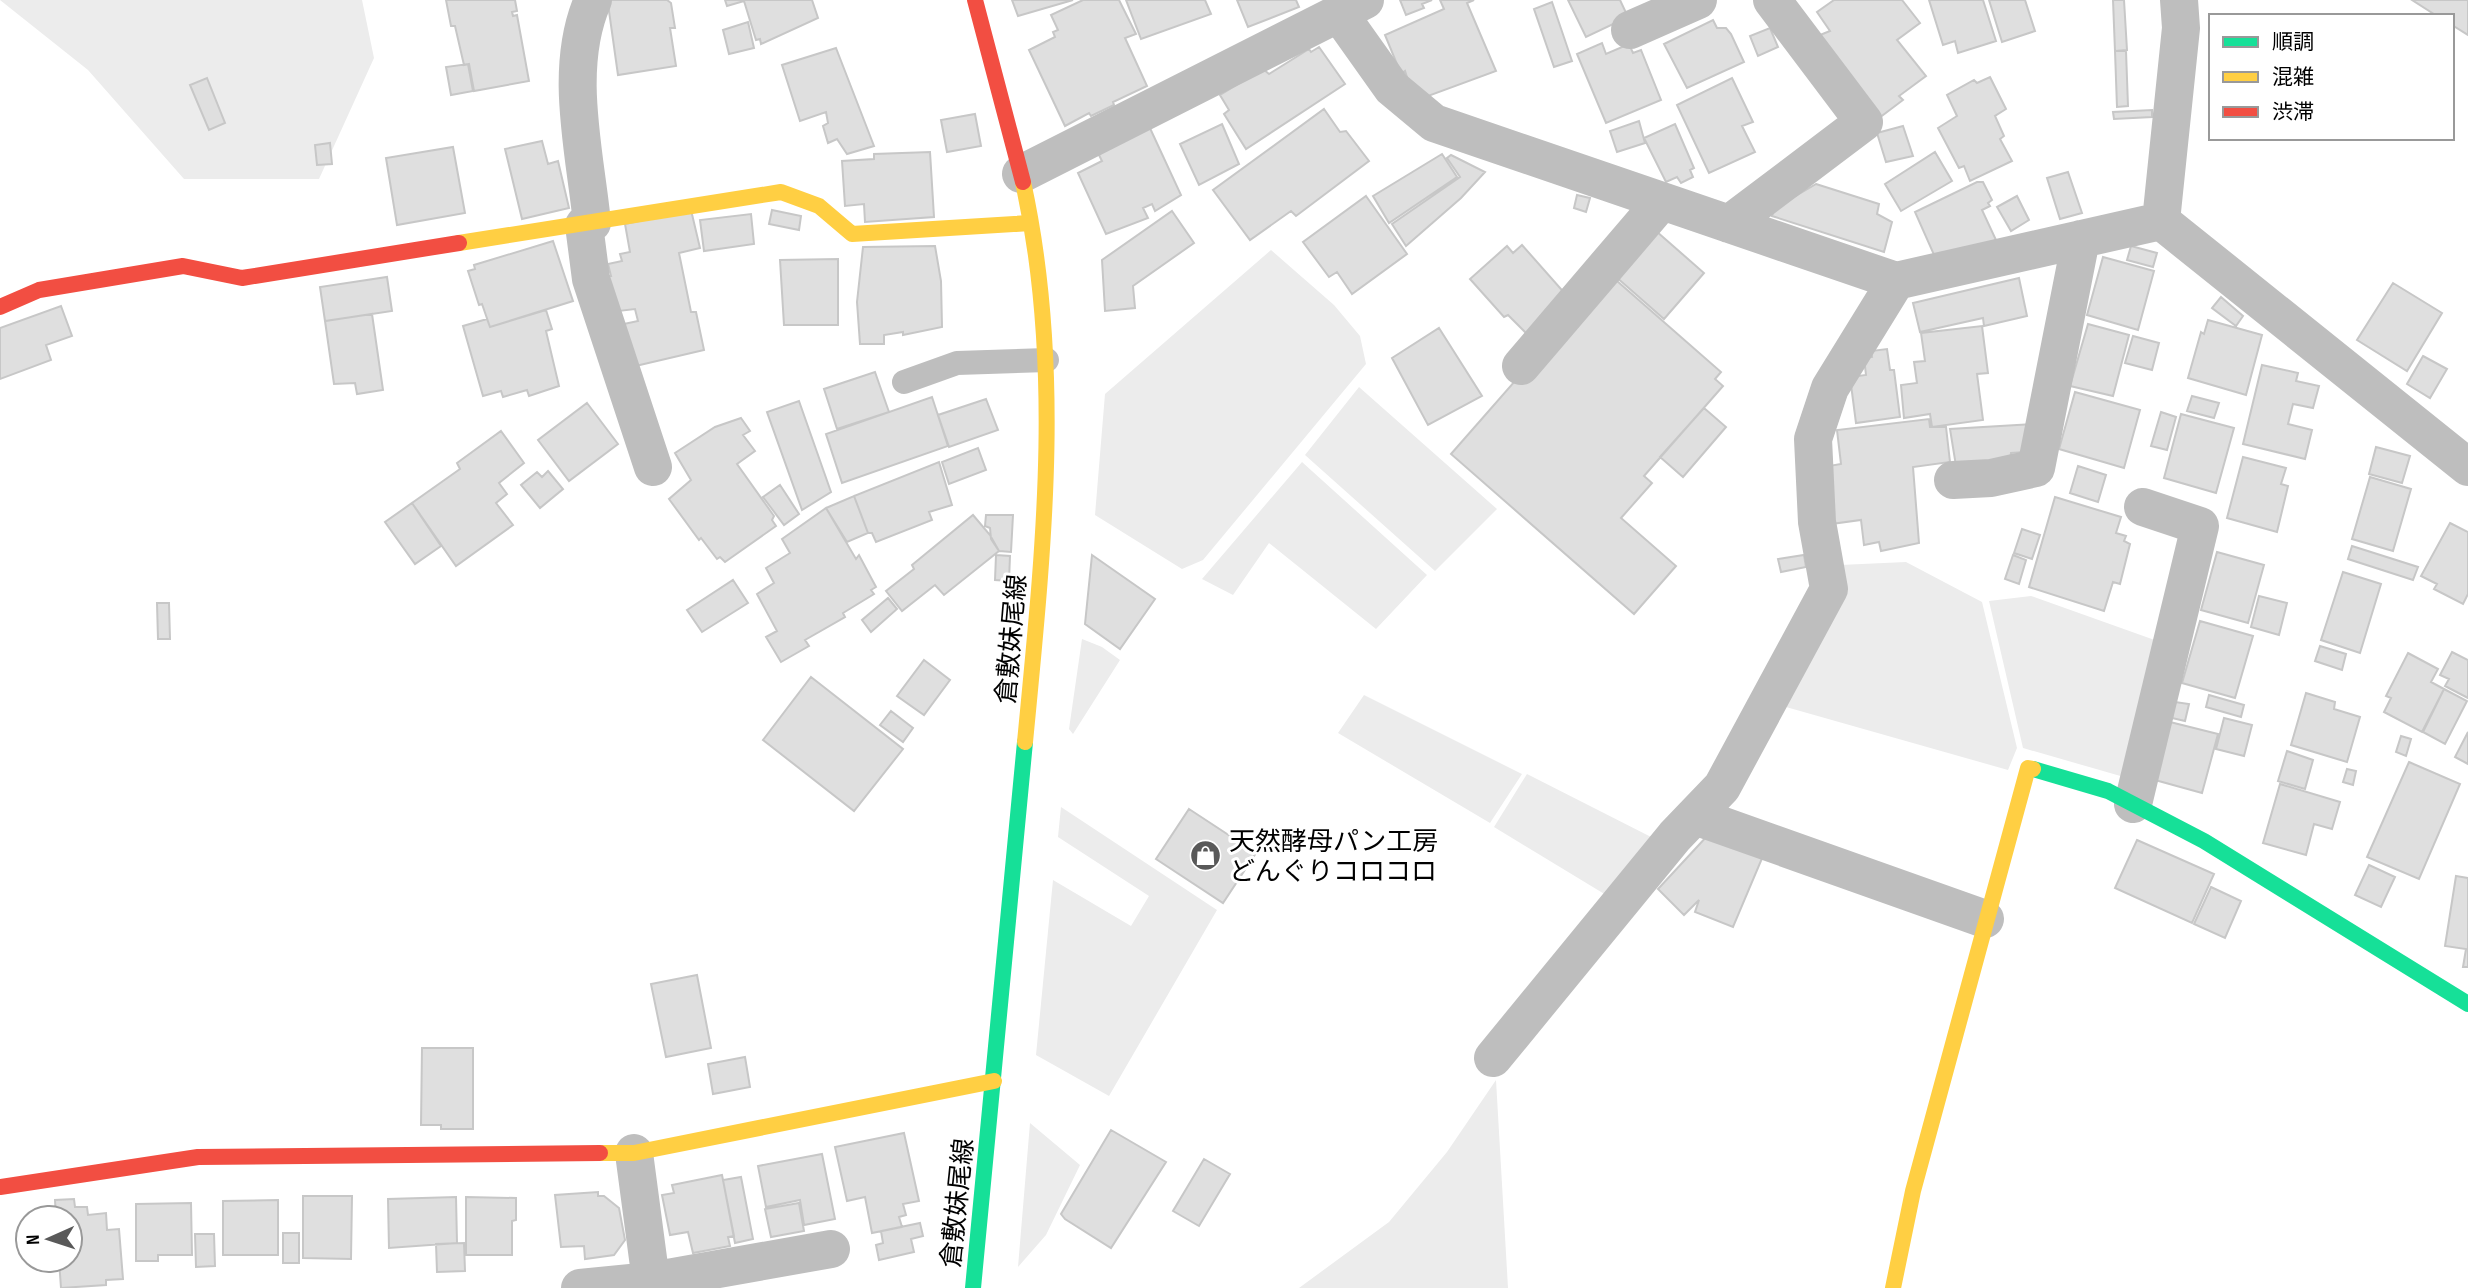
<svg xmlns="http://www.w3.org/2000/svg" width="2468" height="1288" viewBox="0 0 2468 1288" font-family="'Sofia Sans Condensed','Noto Sans JP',sans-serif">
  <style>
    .green { fill: #ececec }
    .building { fill: #dfdfdf; stroke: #c7c7c7; stroke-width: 2 }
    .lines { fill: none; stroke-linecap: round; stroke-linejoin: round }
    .lane { stroke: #bebebe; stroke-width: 24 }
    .street { stroke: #bebebe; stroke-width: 38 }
    .fast { stroke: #16e098; stroke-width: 16 }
    .slow { stroke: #ffcf43; stroke-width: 16 }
    .jam { stroke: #f24e42; stroke-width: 16 }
    .labels { text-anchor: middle; stroke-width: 6; stroke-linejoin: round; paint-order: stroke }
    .street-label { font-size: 26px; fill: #000; stroke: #fff }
    .poi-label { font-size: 26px; fill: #000; stroke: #fff; text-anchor: start }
  </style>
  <rect width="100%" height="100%" fill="#fff"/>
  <path class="green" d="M0,0H362L374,58L319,179H184L88,70Z
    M1271,250L1334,305L1360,336L1366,364L1203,560L1182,569L1095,515L1105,394Z
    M1359,387L1497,509L1435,571L1305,455Z
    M1302,462L1427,575L1376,629L1269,543L1233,595L1202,579Z
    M1906,562L1982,602L2017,748L2008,770L1779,705L1840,565Z
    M2031,596L2163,643L2124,777L2023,748L1989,601Z
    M1082,639L1102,647L1120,660L1073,734L1069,729Z
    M1364,695L1522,774L1490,823L1338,733Z
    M1527,774L1657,840L1611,898L1494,827Z
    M1061,807L1217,910L1109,1096L1036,1055L1053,880L1131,926L1149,896L1058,837Z
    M1496,1080L1508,1288H1299L1389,1222L1447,1152Z
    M1030,1123L1080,1165L1046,1235L1018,1267Z"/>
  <path class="building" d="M446,0H515L517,11L512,12L513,16L517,15L529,81L474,91L469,64L464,65L455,26H451Z
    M610,0H667L671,3L675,28H670L676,66L618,75L608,4Z
    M725,0H812L818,18L761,44L760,39L756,40L744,1L727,6Z
    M1012,0H1073L1018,16Z
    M1083,0H1119L1136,34L1125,38L1147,86L1113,102L1114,105L1091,116L1089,113L1065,126L1029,50L1055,37L1053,32L1058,30L1051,15Z
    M1126,0H1205L1211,14L1141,39Z
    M1237,0H1296L1299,7L1248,27Z
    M1400,0H1432L1422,4L1424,8L1406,15Z
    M1440,0H1474L1467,3L1496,71L1420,99L1413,96L1405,71L1401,74L1385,35L1444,9Z
    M1568,0H1620L1628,17L1586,37Z
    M1834,0H1902L1920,23L1897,40L1926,76L1899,96L1903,100L1879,118L1820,35L1830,31L1817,12Z
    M1929,0H1983L1996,41L1958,53L1955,41L1943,45Z
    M1989,0H2025L2035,31L2002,42Z
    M2113,0H2124L2127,50L2115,51Z
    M2412,0H2468V35L2452,25V16H2437Z
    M1552,2L1572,61L1554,67L1534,9Z
    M1713,20L1717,28H1726L1731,34L1744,62L1687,88L1664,44Z
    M748,22L754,48L729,54L723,30Z
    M1770,28L1778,47L1758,56L1750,36Z
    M1602,43L1606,54L1629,44L1633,53L1641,50L1661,100L1606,123L1577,54Z
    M1319,47L1345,84L1246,149L1224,114L1229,110L1220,95L1263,69L1269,74L1309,49L1311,52Z
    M836,48L874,146L847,154L837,139L828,143L823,126L828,123L826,112L800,121L782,65Z
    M2115,51H2126L2128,106L2117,107Z
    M468,64L473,91L451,95L446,67Z
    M1990,77L2006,109L1995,116L2004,136L2000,139L2012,161L1970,181L1964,166L1959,168L1938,128L1957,116L1947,95L1974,80L1977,83Z
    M207,78L225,123L209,130L190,85Z
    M1732,78L1753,122L1742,126L1755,152L1709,173L1677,105Z
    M1324,109L1340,132L1346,131L1369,161L1296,216L1291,211L1250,240L1213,190Z
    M2152,110V117L2114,119L2113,112Z
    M975,114L981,146L947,152L941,120Z
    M1639,121L1645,143L1617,152L1610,131Z
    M1222,124L1239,164L1199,185L1180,144Z
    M1675,124L1694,168L1690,170L1693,177L1681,183L1677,177L1666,182L1644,138Z
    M1149,126L1181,195L1155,211L1152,204L1143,208L1148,218L1106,234L1078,173L1102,161L1097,151Z
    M1903,126L1913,156L1886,162L1877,133Z
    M542,141L548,164L558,161L569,208L522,219L505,149Z
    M330,143L332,164L317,165L315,145Z
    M453,147L465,213L397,225L386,158Z
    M930,152L934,217L865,222L864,204L845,206L842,161L874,159V154Z
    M1935,152L1952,181L1901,211L1885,184Z
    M1442,154L1457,177L1389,223L1373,196Z
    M1451,155L1485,172L1461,198L1406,246L1392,224L1460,177L1447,158Z
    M2068,172L2082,213L2060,219L2047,178Z
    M1977,182H1983L1992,200L1988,203L1990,206L1982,210L1996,240L1939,266L1915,212Z
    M1816,184L1879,204L1877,214L1892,222L1884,252L1772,216L1775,208Z
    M1577,195L1590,198L1586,212L1574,208Z
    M1366,196L1407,254L1352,294L1337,272L1329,277L1303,242Z
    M2017,196L2029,220L2011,231L1997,207Z
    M691,210L700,248L679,253L691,312H696L704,350L627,368L619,325L638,321L635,309L610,312L604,276H611L608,264L622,261L620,254L630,252L625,224Z
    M772,210L801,216L799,230L769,224Z
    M1172,211L1194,243L1133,286L1135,308L1105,311L1102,260Z
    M751,214L754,244L704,251L700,220Z
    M1656,231L1704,273L1664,319L1615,276Z
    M553,241L573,301L490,327L482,304L479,305L468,271L475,269L474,265Z
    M1522,245L1568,297L1530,337L1508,315L1504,317L1470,279L1507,246L1513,253Z
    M935,246L941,281L942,327L903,335V332L884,335V344H860L857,302L863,247Z
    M2131,246L2157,253L2153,267L2127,260Z
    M2103,257L2154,271L2138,330L2087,315Z
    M838,259V325H784L780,260Z
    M1609,274L1721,372L1715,379L1723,386L1644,476L1652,483L1621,518L1676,566L1634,614L1451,454Z
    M387,277L392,311L325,321L320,287Z
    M2019,278L2027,316L1984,326L1983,318L1920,332L1913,303Z
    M2393,283L2442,313L2407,371L2357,340Z
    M2221,297L2243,316L2236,326L2212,308Z
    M61,306L72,336L46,345L51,360L0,379V328Z
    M546,310L552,329L546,331L559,386L529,396L527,390L503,397L501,391L483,396L463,326L487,319L490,327Z
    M372,314L383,390L357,394L355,383L334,384L325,321Z
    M2208,320L2262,335L2246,395L2188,378L2201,332L2204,334Z
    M2088,324L2129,335L2113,396L2070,386Z
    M1982,326L1988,373L1977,374L1983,420L1932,427L1930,414L1904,418L1901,385L1917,383L1914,362L1925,361L1921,333Z
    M1439,328L1482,396L1428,425L1392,358Z
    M2133,336L2159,343L2152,370L2125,363Z
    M1887,349L1890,370H1894L1900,417L1856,423L1850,377L1866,375L1864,358L1872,357L1871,351Z
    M2423,356L2447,369L2430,398L2407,384Z
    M2262,365L2298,373L2296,381L2319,386L2313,408L2293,404L2288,424L2312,430L2305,459L2243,444Z
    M875,372L889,412L837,429L824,389Z
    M2075,392L2140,410L2124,468L2059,449Z
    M2192,396L2219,403L2214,418L2187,411Z
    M932,397L948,446L842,483L826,434Z
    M986,399L998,430L949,447L938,415Z
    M799,401L831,492L802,510L767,412Z
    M587,403L618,444L569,481L538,440Z
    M1704,408L1726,427L1683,477L1660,457Z
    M2161,412L2176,417L2167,450L2151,446Z
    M2181,414L2234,428L2216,493L2164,478Z
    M741,418L750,431L743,435L755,451L737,464L774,516L772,520L776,526L725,562L720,557L717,559L701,538L699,540L669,499L691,480L675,453L715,427Z
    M1929,419L1930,427H1946L1950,462L1913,467L1919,543L1881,551L1879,542L1864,545L1861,520L1831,524L1829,466L1841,464L1837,430Z
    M2036,424L2026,452L2011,453L2010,464L1956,466L1950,429Z
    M501,431L524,463L499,483L507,494L496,503L513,525L456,566L412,503L460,469L457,463Z
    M2376,447L2410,456L2402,483L2369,474Z
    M978,448L986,470L949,484L942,462Z
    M2243,457L2286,468L2281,484L2288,486L2277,532L2227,518Z
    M939,462L952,505L929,512L932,520L876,542L872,533H868L854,496Z
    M2078,466L2106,475L2098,502L2070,493Z
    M548,471L563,489L540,508L521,485L537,472L542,477Z
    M2370,477L2411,489L2393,551L2352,539Z
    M780,485L799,514L784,525L763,497Z
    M854,496L868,533L847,542L826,508Z
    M2055,497L2121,517L2116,533L2126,536L2124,541L2130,544L2120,584L2113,582L2104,611L2029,587Z
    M412,503L441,546L415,564L385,522Z
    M826,508L856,559L859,555L876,587L871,590L874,594L843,613L845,617L805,640L809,646L781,662L766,637L777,631L757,594L774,583L766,568L790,553L782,539Z
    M973,515L990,535L999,551L944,595L935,585L902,611L886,591L914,569L912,565Z
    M986,515H1013L1011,552L999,551L991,539L990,528L985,526Z
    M2450,523L2468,532V594L2463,604L2434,589L2437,584L2421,576Z
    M2022,529L2040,535L2032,559L2014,553Z
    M2352,546L2418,567L2413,580L2348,559Z
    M2217,552L2264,565L2248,623L2201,610Z
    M996,555L1010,556L1009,581L995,580Z
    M1092,555L1155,599L1120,649L1085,624Z
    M1804,555L1806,567L1781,572L1778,559Z
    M2013,555L2026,560L2019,584L2005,579Z
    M2343,572L2381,584L2360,653L2321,640Z
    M733,580L748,603L702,632L687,610Z
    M2259,596L2287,603L2279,635L2251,627Z
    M888,598L897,609L871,632L862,620Z
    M157,603H169L170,639H158Z
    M2200,621L2253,636L2235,698L2182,683Z
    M2320,646L2346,654L2342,670L2315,661Z
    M2452,652L2468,660V698L2445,686L2449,679L2440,675Z
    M2408,653L2438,669L2431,682L2444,689L2422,732L2384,712L2391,698L2386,696Z
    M924,660L950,680L924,715L897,696Z
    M811,677L903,749L854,811L763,740Z
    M2444,689L2467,701L2445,744L2423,732Z
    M2306,693L2335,702L2334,709L2360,717L2347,762L2291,745Z
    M2209,695L2244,705L2241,717L2206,707Z
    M2175,702L2189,704L2185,721L2172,718Z
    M891,711L913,728L903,742L880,725Z
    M2224,718L2252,725L2244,756L2216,749Z
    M2170,722L2218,734L2202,793L2155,780Z
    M2468,732V764L2455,757Z
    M2401,736L2411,739L2406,756L2396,752Z
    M2287,751L2313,760L2305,789L2278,781Z
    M2409,762L2460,784L2419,879L2367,857Z
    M2347,769L2356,771L2353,785L2343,782Z
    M2280,784L2340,802L2332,829L2314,824L2306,855L2263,843Z
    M1189,809L1256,853L1223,903L1156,859Z
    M1709,834L1763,856L1733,927L1695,912L1699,900L1684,915L1658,889Z
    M2137,840L2214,874L2192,923L2115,888Z
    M2369,865L2395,877L2381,907L2355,895Z
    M2456,876L2468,878V967H2463L2466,949L2445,946Z
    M2211,887L2241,901L2225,938L2194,924Z
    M697,975L711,1048L666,1057L651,984Z
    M422,1048H473V1129H441V1125H421Z
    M745,1057L750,1087L713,1094L708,1064Z
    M1111,1130L1166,1162L1111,1248L1065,1219L1061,1214Z
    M904,1133L919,1201L903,1204L906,1215L899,1217L902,1227L872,1233L865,1197L847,1201L835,1147Z
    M822,1154L835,1219L804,1225L800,1200L766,1207L758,1166Z
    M1204,1159L1230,1174L1199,1226L1173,1211Z
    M722,1175L734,1236L728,1237L730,1246L693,1253L688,1232L670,1235L662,1195L674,1193L672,1185Z
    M741,1177L753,1239L735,1243L723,1180Z
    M598,1192V1196H604L619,1208L625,1240L614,1255L585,1259L584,1246L561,1247L555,1195Z
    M303,1196H352L351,1259L303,1258Z
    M456,1197L457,1243L389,1248L388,1199Z
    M466,1197L516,1198V1220L512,1221V1255H466Z
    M74,1199L75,1207H87L88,1215L106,1213L107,1230L119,1229L123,1279L106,1280V1285L61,1288L59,1260H70V1218H56L55,1200Z
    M278,1200V1255H223V1201Z
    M191,1203L192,1255H158V1261H136V1204Z
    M799,1203L804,1231L771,1237L765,1209Z
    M920,1223L923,1236L911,1239L914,1252L879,1260L876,1245L883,1243L881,1231Z
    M283,1233H299V1263H283Z
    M195,1234H214L215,1266L196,1267Z
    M464,1243L465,1271L437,1272L436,1244Z"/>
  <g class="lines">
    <path class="lane" d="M904,382L957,363L1047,360"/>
    <path class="street" d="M1338,12L1392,88L1434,123L1896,281L2161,221
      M1630,30L1698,0
      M1021,174L1365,0
      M2161,221L2468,467
      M2161,221L2181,28L2179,0
      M592,223C585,152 563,68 593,0
      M1729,224L1864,122L1772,0
      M584,225L591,279L653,467
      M1521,366L1662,201
      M1953,480L1991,478L2036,468L2081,239
      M2133,804L2200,526L2143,507
      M1695,816L1985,919
      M1493,1058L1675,836L1722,787L1829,589L1817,522L1813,439L1830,388L1896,281
      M634,1153L651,1281
      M580,1288L651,1281L831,1249"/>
    <path class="fast" d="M2033,769L2108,791L2204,841L2468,1004
      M973,1288L1025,742"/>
    <path class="slow" d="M1023,182C1064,369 1043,554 1025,742
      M459,243L781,192L819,206L852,234L1030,223
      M600,1153H634L994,1081
      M1893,1288L1913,1191L2028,768L2033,769"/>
    <path class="jam" d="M975,0L1023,182
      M0,307L39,290L183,266L242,278L459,243
      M0,1187L198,1157L600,1153"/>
  </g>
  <defs>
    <symbol id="shop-disc" viewBox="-11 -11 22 22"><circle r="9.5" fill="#595959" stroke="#fff"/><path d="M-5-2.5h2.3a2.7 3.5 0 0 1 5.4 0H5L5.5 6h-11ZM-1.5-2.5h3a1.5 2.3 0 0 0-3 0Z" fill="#fff"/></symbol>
  </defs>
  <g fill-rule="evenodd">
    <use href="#shop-disc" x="1188" y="838" width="35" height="35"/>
  </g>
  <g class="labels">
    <g class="street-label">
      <text transform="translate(1011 639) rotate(-85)" y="9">倉敷妹尾線</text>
      <text transform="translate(957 1203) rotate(-84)" y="9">倉敷妹尾線</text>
    </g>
    <g class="poi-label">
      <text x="1229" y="850">天然酵母パン工房<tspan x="1229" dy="30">どんぐりコロコロ</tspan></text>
    </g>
  </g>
  <rect x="2209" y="14" width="245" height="126" fill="#ffffff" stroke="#999999" stroke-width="2"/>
  <rect x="2223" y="37" width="35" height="10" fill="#16e098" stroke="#999999" stroke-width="2"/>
  <text x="2272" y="49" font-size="21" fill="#000000">順調</text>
  <rect x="2223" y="72" width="35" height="10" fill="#ffcf43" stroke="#999999" stroke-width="2"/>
  <text x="2272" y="84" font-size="21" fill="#000000">混雑</text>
  <rect x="2223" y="107" width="35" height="10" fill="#f24e42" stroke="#999999" stroke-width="2"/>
  <text x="2272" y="119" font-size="21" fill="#000000">渋滞</text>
  <g transform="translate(49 1239) rotate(267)"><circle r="33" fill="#ffffff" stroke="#999999" stroke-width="2"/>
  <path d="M0-5L12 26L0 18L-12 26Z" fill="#595959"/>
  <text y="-10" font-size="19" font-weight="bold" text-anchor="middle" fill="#000000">N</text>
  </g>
</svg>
